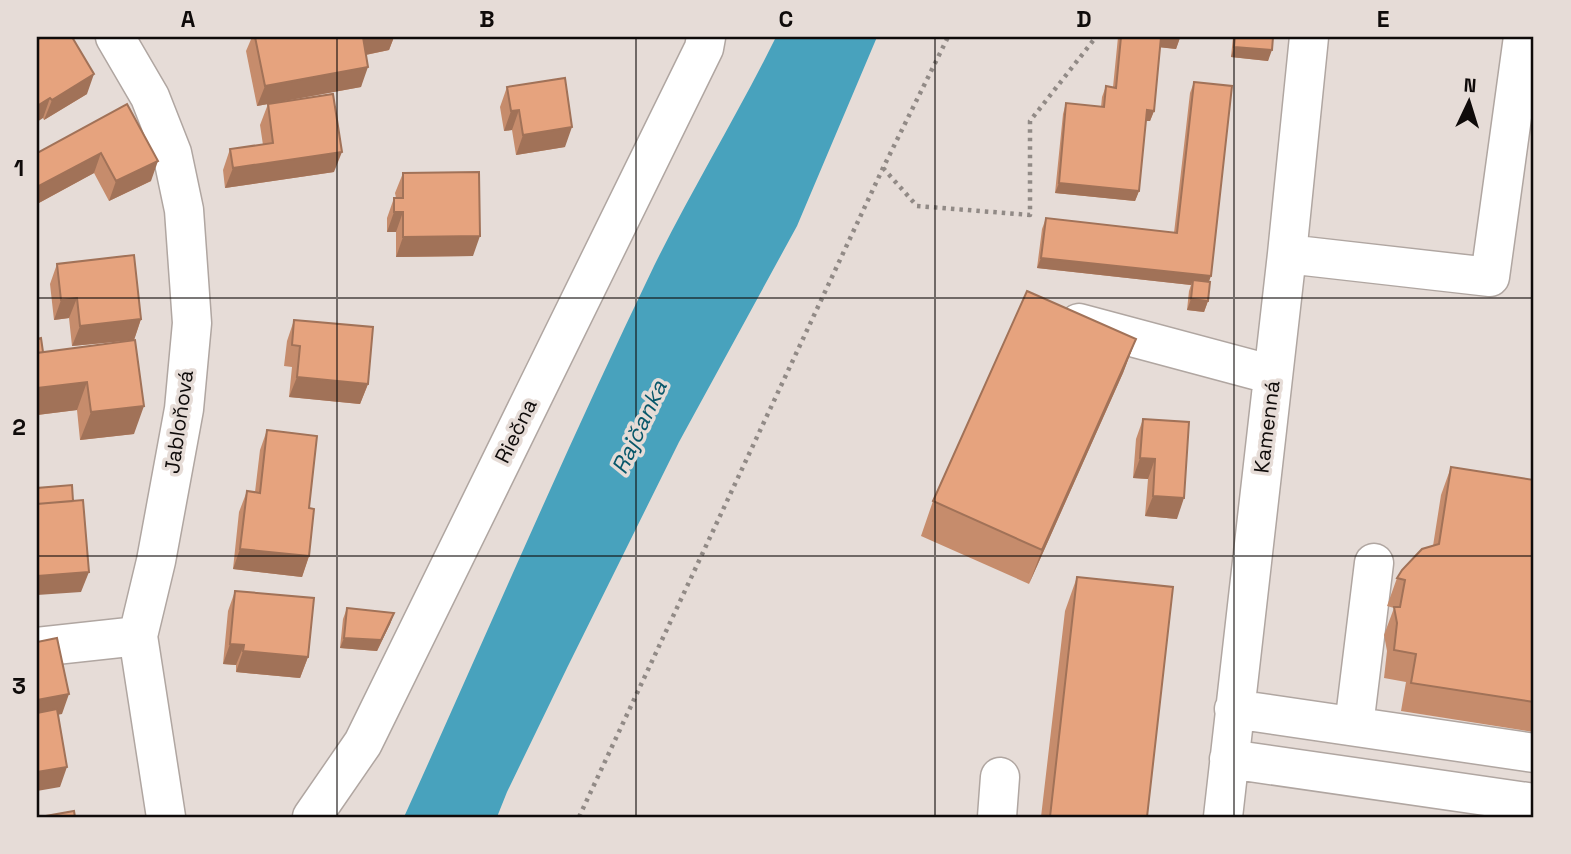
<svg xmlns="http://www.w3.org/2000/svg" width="1571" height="854" viewBox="0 0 1571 854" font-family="'Space Grotesk',sans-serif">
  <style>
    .water { fill: #48a2bd }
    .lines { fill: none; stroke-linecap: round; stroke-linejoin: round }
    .minor-casing { stroke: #b0a6a1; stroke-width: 41 }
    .path { stroke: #918a86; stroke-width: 4.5; stroke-dasharray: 3.5 5; stroke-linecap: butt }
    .minor { stroke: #fff; stroke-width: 38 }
    .wall { fill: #c68c6c }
    .shaded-wall { fill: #a17258 }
    .building { fill: #e6a37e; stroke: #a17258; stroke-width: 2 }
    .grid { fill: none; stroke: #0f0b0a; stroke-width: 2; stroke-opacity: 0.55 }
    .labels { text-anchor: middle; stroke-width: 7; stroke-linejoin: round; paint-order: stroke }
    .street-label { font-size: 21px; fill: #0f0b0a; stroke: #e6dcd7 }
    .water-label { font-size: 23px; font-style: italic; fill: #08576a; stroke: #e6dcd7 }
    .neatline { fill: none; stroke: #0f0b0a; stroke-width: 2.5 }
    .grid-label { font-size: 23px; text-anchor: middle; font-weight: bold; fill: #0f0b0a }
  </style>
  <rect width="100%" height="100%" fill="#e6dcd7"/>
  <path class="water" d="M776,37H877L797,226L679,442L567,668L507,792L497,817H404C487,634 566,448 654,266C692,189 738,114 776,37Z"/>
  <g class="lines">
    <defs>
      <path id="minor" d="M115,37L150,97L172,153L184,210L192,323L184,409L156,561L138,636L166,817
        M1287,254L1490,277L1523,37
        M1079,323L1273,375
        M37,647L138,636
        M1234,709L1534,753
        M1354,726L1374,563
        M1229,759L1534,803
        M312,817L363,743L704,48L706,37
        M997,817L1000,777
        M1223,817L1287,254L1309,37"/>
    </defs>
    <use href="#minor" class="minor-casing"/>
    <path class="path" d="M883,168L917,206L1030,215V121L1096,37
      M579,817L883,168L948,37"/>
    <use href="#minor" class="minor"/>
  </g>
  <path class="wall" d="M252,37H394L389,50L366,55L361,87L257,106L246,51Z
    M1118,37H1180L1176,49L1160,47L1154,111L1150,121H1146L1139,191L1135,201L1055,193L1063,114L1066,103L1101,107L1102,97L1106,86L1113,87Z
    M1233,37H1273L1268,61L1231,57Z
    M37,40L87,94L44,120L43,118Z
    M1194,82L1209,282L1208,301L1204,312L1187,310L1189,291L1191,285L1037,268L1042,229L1046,218L1174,233L1190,93Z
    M507,87L565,147L516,155L512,130L504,131L500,107Z
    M127,104L151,181L109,201L94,173L37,204Z
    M268,104L334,172L225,188L223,170L230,149L263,145L260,125Z
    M403,173L473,256L396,257V232H387V218L394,198H396L395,193Z
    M57,264L141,319L134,340L72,346L69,318L54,320L50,284Z
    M294,320L368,384L360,404L289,397L292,367L284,366L287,341Z
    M37,339L43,352L135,340L134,434L80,440L77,410L37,415Z
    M1136,339L1123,373L1029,584L921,536L933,501Z
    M1143,419L1177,519L1145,516L1148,479L1133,478L1136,439Z
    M267,430L309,508V556L302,577L233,569L239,512L247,491L255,492L260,450Z
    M1451,467L1534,480V732L1401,711L1406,682L1384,678L1387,651L1384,635L1394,608L1387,606L1397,578L1433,546L1441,495Z
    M1077,577L1147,817H1041L1065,611Z
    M235,591L308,657L300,678L236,672V665L223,664L228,611Z
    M347,608L394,613L390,624L377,651L340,648L343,619Z"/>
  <path class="shaded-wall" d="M363,37H394L389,50L355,57Z
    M1161,37L1180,38L1176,49L1157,47Z
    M1234,47L1272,50L1268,61L1231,57Z
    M368,67L361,87L257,106L265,86Z
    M94,74L87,94L44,120L52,100Z
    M50,98L43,118L37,122V106Z
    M519,110L512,130L504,131L511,111Z
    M1147,110L1154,111L1150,121H1143Z
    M572,127L565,147L516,155L523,135Z
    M342,152L334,172L225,188L233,168Z
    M101,153L94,173L37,204V187Z
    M158,161L151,181L109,201L116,181Z
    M1059,183L1139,191L1135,201L1055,193Z
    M394,212H403L396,232H387Z
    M480,236L473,256L396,257L403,237Z
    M1041,258L1211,276L1207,287L1193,280L1191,285L1037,268Z
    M77,298L69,318L54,320L61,300Z
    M1191,299L1208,301L1204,312L1187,310Z
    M141,319L134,340L72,346L80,326Z
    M1136,339L1123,373L1029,584L1042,550Z
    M297,377L368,384L360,404L289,397Z
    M87,382L77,410L37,415V388Z
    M144,406L134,434L80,440L91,412Z
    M1140,458L1155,459L1148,479L1133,478Z
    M1153,496L1184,498L1177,519L1145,516Z
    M240,549L309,556L302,577L233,569Z
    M89,572L81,592L37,595V576Z
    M394,613L390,624L377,651L340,648L344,638Z
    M230,644L244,645L236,665L223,664Z
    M243,651L308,657L300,678L236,672Z
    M69,694L62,714L37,719V700Z
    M67,767L60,787L37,791V772Z"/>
  <path class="building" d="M42,37H72L94,74L52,100L50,98L37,106V40Z
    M255,37H363L368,67L265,86Z
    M1121,37H1161L1154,111L1147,110L1139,191L1059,183L1066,103L1104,107L1106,86L1116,88Z
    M1235,37H1273L1272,50L1234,47Z
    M565,78L572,127L523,135L519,110L511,111L507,87Z
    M1194,82L1232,86L1211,276L1041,258L1046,218L1177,233Z
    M333,94L342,152L233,168L230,149L273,143L268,104Z
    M127,104L158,161L116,181L101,153L37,187V153Z
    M479,172L480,236L403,237V212H394V198H403V173Z
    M134,255L141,319L80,326L77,298L61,300L57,264Z
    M1193,280L1210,282L1208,301L1191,299Z
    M1027,291L1136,339L1042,550L933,501Z
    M294,320L373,327L368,384L297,377L300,346L292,345Z
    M41,338L43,352L37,353V339Z
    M135,340L144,406L91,412L87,382L37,388V353Z
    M1143,419L1189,422L1184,498L1153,496L1155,459L1140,458Z
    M267,430L317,436L309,508L314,509L309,556L240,549L247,491L260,493Z
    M1451,467L1534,480V702L1411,683L1416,654L1394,650L1397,623L1394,607H1400L1405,580L1397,578L1402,570L1422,549L1439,544Z
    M72,485L73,501L37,504V488Z
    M83,500L89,572L37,576V504Z
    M1077,577L1173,587L1147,817H1050Z
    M235,591L314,598L308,657L243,651L244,645L230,644Z
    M347,608L394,613L381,640L344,638Z
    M57,638L69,694L37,700V642Z
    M57,709L67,767L37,772V713Z
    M74,811L75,817H40Z"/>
  <path class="grid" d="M337,37V817M636,37V817M935,37V817M1234,37V817M37,298H1534M37,556H1534"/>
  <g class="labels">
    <g class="street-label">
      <text transform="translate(179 422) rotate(-82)" y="7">Jabloňová</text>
      <text transform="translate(1267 427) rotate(-83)" y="7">Kamenná</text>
      <text transform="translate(516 431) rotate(-64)" y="7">Riečna</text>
    </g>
    <g class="water-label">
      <text transform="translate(639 427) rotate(-65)" y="8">Rajčanka</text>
    </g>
  </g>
  <rect width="1571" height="854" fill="none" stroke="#e6dcd7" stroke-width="77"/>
  <g transform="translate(1469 102) rotate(4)" stroke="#e6dcd7" stroke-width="5" paint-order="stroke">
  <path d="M0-5L12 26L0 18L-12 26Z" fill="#0f0b0a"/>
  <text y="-10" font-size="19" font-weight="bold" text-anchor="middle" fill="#0f0b0a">N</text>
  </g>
  <rect x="38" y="38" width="1494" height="778" class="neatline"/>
  <g class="grid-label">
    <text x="188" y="27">A</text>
    <text x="487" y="27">B</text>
    <text x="786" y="27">C</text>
    <text x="1084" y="27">D</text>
    <text x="1383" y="27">E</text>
    <text x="19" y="176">1</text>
    <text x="19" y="435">2</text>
    <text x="19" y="694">3</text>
  </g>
</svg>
